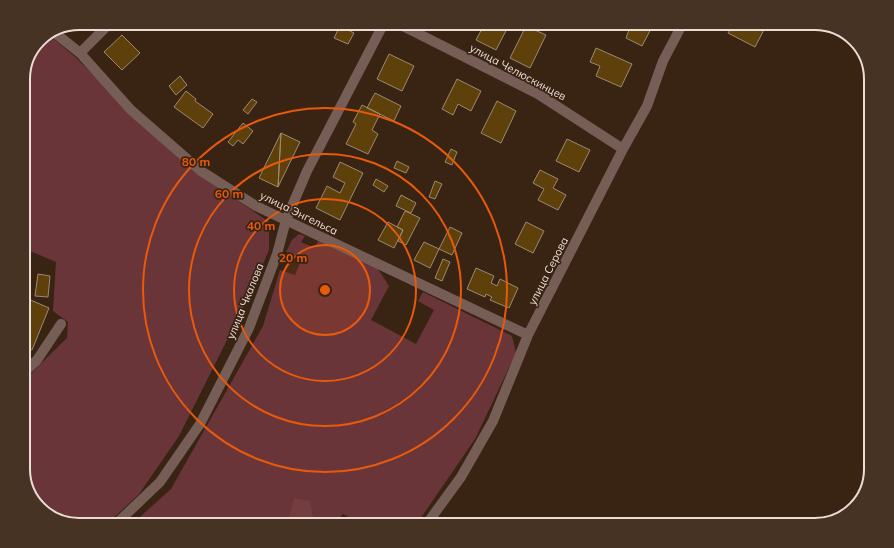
<svg xmlns="http://www.w3.org/2000/svg" width="894" height="548" viewBox="0 0 894 548" font-family="Mulish,sans-serif">
  <style>
    .green { fill: #6a3538 }
    .forest { fill: #743d40 }
    .building { fill: #5e400b; stroke: #9b8971 }
    .lines { fill: none; stroke-linecap: round; stroke-linejoin: round }
    .minor { stroke: #765d56; stroke-width: 10 }
    .ring { fill: none; stroke: #e8590c; stroke-width: 2 }
    .labels { text-anchor: middle; stroke-width: 3.5; stroke-linejoin: round; paint-order: stroke }
    .street-label { font-size: 11px; fill: #ebddd3; stroke: #392414 }
    .rim { fill: none; stroke: #ebddd3; stroke-width: 2 }
    .centre { fill: #e8590c; stroke: #392414; stroke-width: 2 }
    .ring-label { font-size: 12px; text-anchor: middle; font-weight: bold; fill: #e8590c; stroke: #392414; stroke-width: 3.5; stroke-linejoin: round; paint-order: stroke }
  </style>
  <rect width="100%" height="100%" fill="#392414"/>
  <path class="green" d="M49,35L74,56L189,167L269,222V250L250,294L179,436L139,494L106,525H79L51,517L31,497L23,473V381L67,338L68,322L53,311L56,262L23,248V75L40,39Z
    M299,234L305,236L301,242L315,248L318,241L378,269L389,286L371,320L416,344L434,310L418,301L423,292L512,336L516,353L475,439L416,525H363L343,514L334,525H315L310,502L289,516L291,525H131L171,489L263,326L280,270L295,275L302,258L286,252L292,240Z"/>
  <path class="forest" d="M294,498L310,501L315,525H291L289,516Z"/>
  <path class="building" d="M485,23H510L496,50L476,40Z
    M621,23H654L642,46L626,38L629,30L620,26Z
    M734,23H765L767,24L755,47L728,33Z
    M340,26L354,33L348,44L334,38Z
    M526,26L546,35L530,68L510,58Z
    M122,35L140,53L122,70L104,52Z
    M596,48L632,64L621,87L596,76L600,66L590,62Z
    M389,54L414,66L402,91L377,79Z
    M180,76L187,85L176,95L169,86Z
    M457,79L481,91L471,111L458,104L453,115L442,109Z
    M186,91L196,99L195,101L213,114L203,128L174,107Z
    M375,93L401,106L394,121L367,108Z
    M252,99L257,102L248,114L243,110Z
    M497,101L516,111L501,143L481,133Z
    M362,105L380,114L372,130L378,134L368,154L346,144L356,124L353,122Z
    M243,123L253,131L243,144L238,140L233,146L228,142Z
    M281,133L278,187L259,178Z
    M281,133L300,142L278,187Z
    M567,139L590,150L579,172L556,161Z
    M451,149L457,152L452,165L445,162Z
    M397,161L409,167L406,173L394,168Z
    M340,162L363,173L340,220L316,208L327,186L340,193L345,183L333,177Z
    M540,170L558,179L553,188L566,195L558,210L538,200L544,189L533,183Z
    M376,179L388,186L384,192L373,185Z
    M435,181L442,184L435,199L429,197Z
    M401,195L416,203L411,213L396,206Z
    M405,211L420,218L406,245L398,241L403,230L397,227Z
    M388,222L403,230L394,248L378,240Z
    M526,222L544,231L533,253L515,244Z
    M450,227L462,233L452,255L439,249Z
    M424,242L439,249L430,268L414,260Z
    M443,259L450,262L442,281L435,278Z
    M476,268L494,276L491,283L497,286L500,279L518,288L509,308L490,300L492,297L486,294L485,297L467,289Z
    M38,274L50,276L48,297L35,296Z
    M26,298L49,308L32,350L23,347V305Z"/>
  <g class="lines">
    <path class="minor" d="M397,23L538,94L623,149
      M55,33L80,53L131,110L201,171L256,206L528,335
      M80,53L110,23
      M23,373L37,360L61,324
      M115,525L160,482L200,424L249,328L277,254L286,220L307,171L384,23
      M426,525L461,477L493,421L528,335L623,149L647,106L663,61L683,23"/>
  </g>
  <circle cx="325" cy="290" r="45" fill="#e8590c" fill-opacity=".12"/>
  <g class="ring">
    <circle cx="325" cy="290" r="45"/>
    <circle cx="325" cy="290" r="91"/>
    <circle cx="325" cy="290" r="136"/>
    <circle cx="325" cy="290" r="182"/>
  </g>
  <g class="labels">
    <g class="street-label">
      <text transform="translate(518 72) rotate(28)" y="4">улица Челюскинцев</text>
      <text transform="translate(299 213) rotate(26)" y="4">улица Энгельса</text>
      <text transform="translate(548 271) rotate(-63)" y="4">улица Серова</text>
      <text transform="translate(245 301) rotate(-68)" y="4">улица Чкалова</text>
    </g>
  </g>
  <path d="M0 0H894V548H0ZM79 30H815A49 49 0 0 1 864 79V469A49 49 0 0 1 815 518H79A49 49 0 0 1 30 469V79A49 49 0 0 1 79 30Z" fill="#473323" fill-rule="evenodd"/>
  <path class="rim" d="M79 30H815A49 49 0 0 1 864 79V469A49 49 0 0 1 815 518H79A49 49 0 0 1 30 469V79A49 49 0 0 1 79 30Z"/>
  <circle cx="325" cy="290" r="6" class="centre"/>
  <g class="ring-label">
    <text x="196" y="166">80 m</text>
    <text x="229" y="198">60 m</text>
    <text x="261" y="230">40 m</text>
    <text x="293" y="262">20 m</text>
  </g>
</svg>
